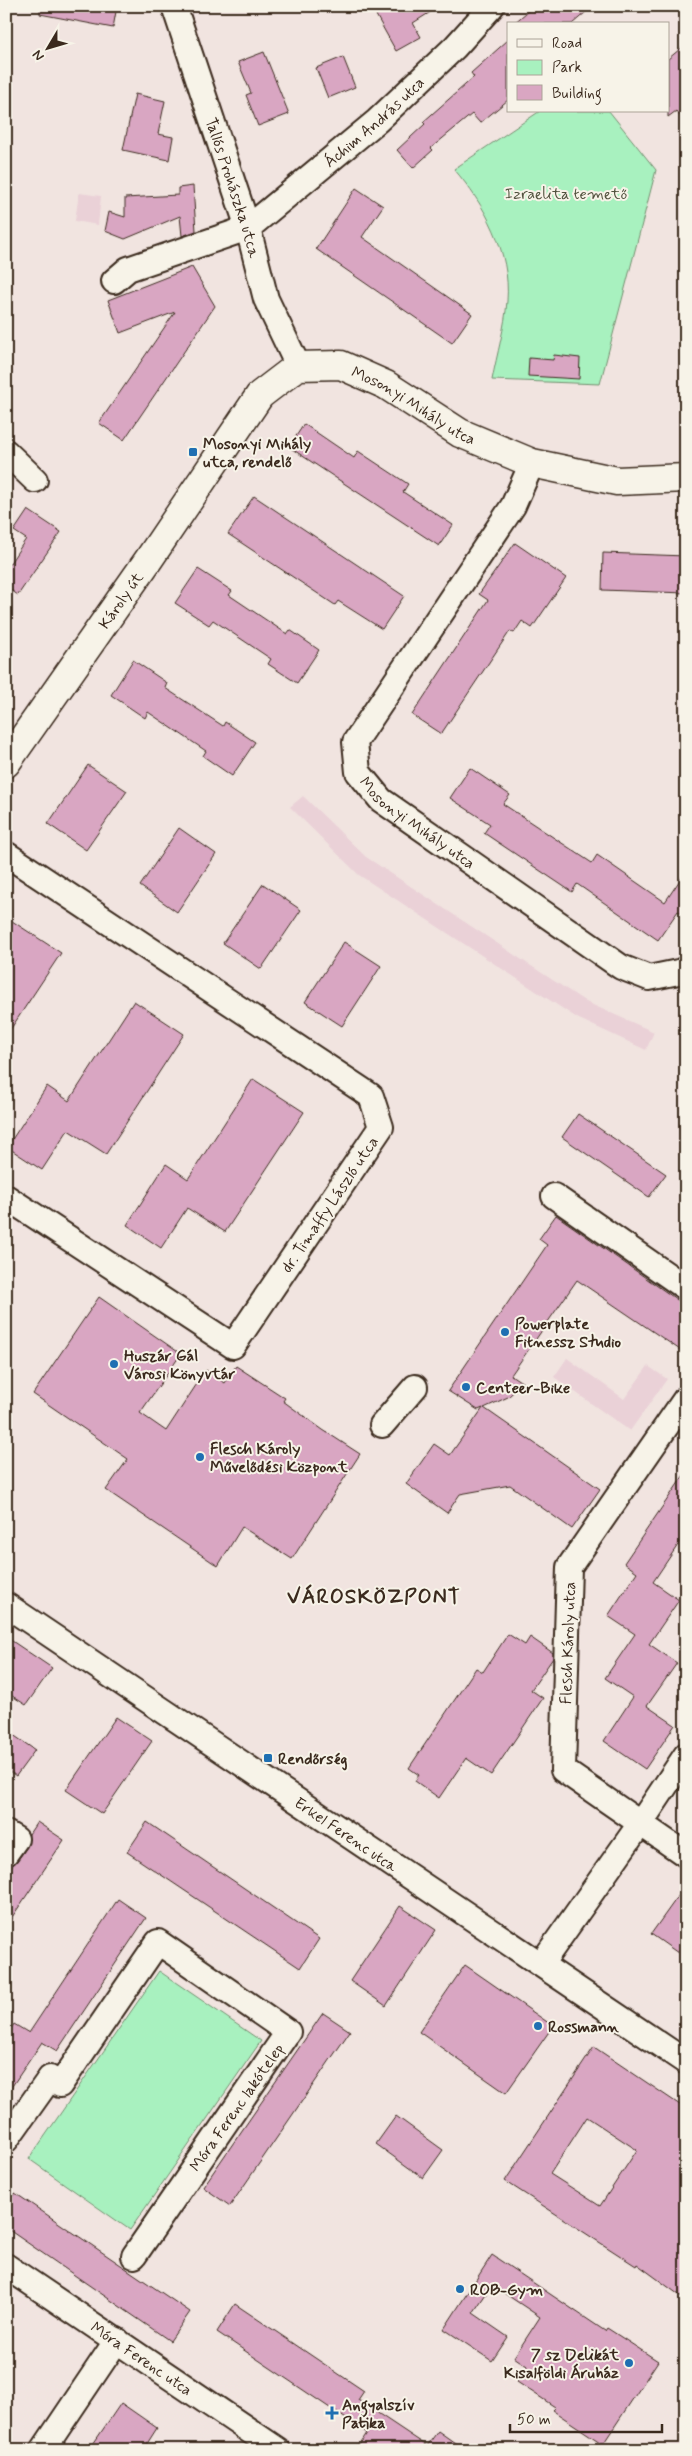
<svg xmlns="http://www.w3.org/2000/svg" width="692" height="2456" viewBox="0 0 692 2456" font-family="Mynerve,sans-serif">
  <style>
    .built { fill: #ead1d7 }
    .green { fill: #a8f1bf; stroke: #728e6e }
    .building { fill: #d9a6c2; stroke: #3b2a1e; fill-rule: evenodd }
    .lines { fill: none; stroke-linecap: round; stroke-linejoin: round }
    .street-casing { stroke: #3b2a1e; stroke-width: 28 }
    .secondary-casing { stroke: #3b2a1e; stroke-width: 31 }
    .street { stroke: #f7f3e8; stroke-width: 24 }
    .secondary { stroke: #f7f3e8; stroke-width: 28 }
    .poi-dot { fill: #1f6fb2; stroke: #f7f3e8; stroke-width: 2 }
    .labels { text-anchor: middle; stroke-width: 4; stroke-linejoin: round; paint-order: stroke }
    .street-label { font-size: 16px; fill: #3b2a1e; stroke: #f7f3e8 }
    .park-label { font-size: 16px; fill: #51523e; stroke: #f7f3e8 }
    .poi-label { font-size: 16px; font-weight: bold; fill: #3b2a1e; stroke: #f7f3e8; text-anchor: start }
    .district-label { font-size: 21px; font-weight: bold; letter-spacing: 1px; fill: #3b2a1e; stroke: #f7f3e8 }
  </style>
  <rect width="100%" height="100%" fill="#f1e4e0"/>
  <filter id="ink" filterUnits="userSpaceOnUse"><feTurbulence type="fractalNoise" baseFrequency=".02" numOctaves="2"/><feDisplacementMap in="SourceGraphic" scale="10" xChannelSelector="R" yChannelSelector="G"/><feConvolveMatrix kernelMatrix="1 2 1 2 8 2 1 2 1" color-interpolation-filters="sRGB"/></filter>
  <g filter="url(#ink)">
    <path class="built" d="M79,193L101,196L98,225L75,221Z
      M303,796L366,857L586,1002L654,1032L646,1050L577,1018L359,875L290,807Z
      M567,1358L624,1399L648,1366L667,1379L630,1431L554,1377Z"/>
    <path class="green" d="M540,111H609L656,170L600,384L492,380C497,354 505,327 507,301C511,252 485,205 454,169Z
      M159,1971L261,2041L130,2230L29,2159Z"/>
    <path class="building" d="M40,6H117L113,28L40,14Z
      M392,6H440L413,23L421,37L396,51L376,15Z
      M534,6H593L572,24H513Z
      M508,40V100L480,123L472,114L431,148L433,150L413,168L397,150L425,124L423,122L474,77L471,73Z
      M686,44V123L676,111L668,117V59Z
      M264,52L289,114L258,126L246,95L251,93L238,62Z
      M343,57L355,87L328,98L316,68Z
      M135,94L165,101L158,134L173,137L169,160L123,150Z
      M193,186L196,231L182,236L180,216L125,239L105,231L109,212L125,217V198L178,195V188Z
      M356,188L383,206L362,237L472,314L452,343L316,249Z
      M192,267L215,306L124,440L99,423L175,312L120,333L108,300Z
      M554,355L580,358L579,379L528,376L529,358L553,360Z
      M304,424L354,458L358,451L408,484L403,492L453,525L439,546L289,447Z
      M254,496L404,596L382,629L338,601L335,605L228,534Z
      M28,510L61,532L18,595L6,587V569L26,539L14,531Z
      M515,543L566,578L532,628L522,621L514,633L510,631L441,734L412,715L488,600L479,594Z
      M603,553L686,556V593L602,590Z
      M198,569L232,591L229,595L287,634L290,630L319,650L297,683L268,664L271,659L213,620L209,625L175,603Z
      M133,660L167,683L165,688L223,726L225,722L255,742L232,776L203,756L206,751L148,712L145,718L111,695Z
      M88,765L127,791L86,850L48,824Z
      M470,768L510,795L503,804L592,863L597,855L665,902L686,871V916L678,911L658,940L577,884L572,892L484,833L490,824L450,798Z
      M179,828L216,854L177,912L140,886Z
      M263,884L301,910L261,969L223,943Z
      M12,921L61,953L6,1036V929Z
      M344,942L381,966L342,1026L305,1002Z
      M134,1001L184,1034L106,1154L68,1130L42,1170L7,1147L47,1086L69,1101Z
      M253,1079L304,1112L225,1232L187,1208L161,1248L127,1225L166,1164L188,1179Z
      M578,1114L666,1174L649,1197L562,1137Z
      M556,1215L686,1306V1354L577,1280L511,1375L523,1383L508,1397L484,1408L600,1489L572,1529L510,1485L460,1494L447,1513L406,1484L434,1444L450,1455L483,1408L478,1410L448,1391L547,1245L539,1239Z
      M99,1297L181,1354L140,1413L166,1431L206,1370L225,1383L236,1366L285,1398L283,1401L323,1430L360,1454L292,1559L242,1527L218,1566L106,1490L128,1459L33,1394Z
      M686,1472V1533L653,1582L679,1600L649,1644L677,1663L647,1706L675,1725L645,1769L604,1741L633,1697L605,1678L635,1634L608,1616L637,1572L624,1563Z
      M508,1634L525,1645L530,1637L553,1653V1658L531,1690L543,1698L491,1775L466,1758L439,1798L415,1781L419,1775L409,1768L476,1668L483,1672Z
      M6,1637L52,1668L26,1705L6,1692Z
      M116,1717L152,1741L102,1814L66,1790Z
      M6,1730L35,1750L16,1776L6,1769Z
      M37,1822L64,1840L6,1926V1868L17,1861L27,1847L29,1834Z
      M147,1822L319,1939L300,1968L127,1852Z
      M686,1885V1942L678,1953L651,1934Z
      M118,1899L146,1918L57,2051L42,2042L6,2095V2036L14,2024L29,2033Z
      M400,1906L436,1930L386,2006L350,1981Z
      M465,1965L553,2026L506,2093L419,2032Z
      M323,2013L350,2031L230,2206L203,2187Z
      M594,2047L686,2109V2300L637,2264L636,2266L505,2181ZM587,2117L637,2150L600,2206L550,2174Z
      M396,2116L443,2150L423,2178L376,2144Z
      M15,2193L190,2312L170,2341L6,2228V2205Z
      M492,2255L605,2331L607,2328L658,2361L603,2444L552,2410L555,2407L517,2382L527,2366L514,2357L540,2317L492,2285L473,2313L508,2337L492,2361L444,2329Z
      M235,2304L364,2391L358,2400L427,2446L438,2431L465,2450H356L367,2433L217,2332Z
      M121,2403L157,2428L143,2450H89Z"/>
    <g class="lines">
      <defs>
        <g id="street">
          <path id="s1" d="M174,6L248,228L266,299L298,366"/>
          <path id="s2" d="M114,281L128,269L248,228L377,121L455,47L492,6"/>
          <path d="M6,452L35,480"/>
          <path id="s3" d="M532,463L513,506L355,742L358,772L381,800L621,967L649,978L683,971L686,968"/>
          <path d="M6,854L371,1096L381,1127L233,1346L6,1197"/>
          <path d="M554,1196L686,1288"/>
          <path d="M686,1398L569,1567L563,1770L686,1855"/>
          <path d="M382,1425L415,1387"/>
          <path id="s4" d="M6,1605L686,2062"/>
          <path d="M6,1833L16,1839L6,1853"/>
          <path d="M541,1964L640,1824L686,1755"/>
          <path d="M6,2140L50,2078L60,2085L158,1942L288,2032L134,2256"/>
          <path id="s5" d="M6,2266L278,2450"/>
          <path d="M43,2450L117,2340"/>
        </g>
        <g id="secondary">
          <path id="s6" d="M6,763L149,559L260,395L298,366L341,365L386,385L460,433L532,463L617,481L686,478"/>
        </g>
      </defs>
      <use href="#street" class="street-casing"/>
      <use href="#secondary" class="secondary-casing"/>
      <use href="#street" class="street"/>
      <use href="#secondary" class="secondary"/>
    </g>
  </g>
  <g class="poi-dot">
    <rect x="188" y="447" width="10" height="10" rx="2.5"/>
    <circle cx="505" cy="1332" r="5"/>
    <circle cx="114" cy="1364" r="5"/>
    <circle cx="466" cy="1387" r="5"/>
    <circle cx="200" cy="1457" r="5"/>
    <rect x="263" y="1753" width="10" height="10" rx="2.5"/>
    <circle cx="538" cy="2026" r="5"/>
    <circle cx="460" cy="2289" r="5"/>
    <circle cx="629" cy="2363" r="5"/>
    <path d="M329.5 2405.5h5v5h5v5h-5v5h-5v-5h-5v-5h5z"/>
  </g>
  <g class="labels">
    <g class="street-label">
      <text dy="6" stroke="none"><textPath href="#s2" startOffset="310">Áchim András utca</textPath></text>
      <text dy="6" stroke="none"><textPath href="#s1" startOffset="191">Tallós Prohászka utca</textPath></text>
      <text dy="6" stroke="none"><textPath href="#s6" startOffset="621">Mosonyi Mihály utca</textPath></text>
      <text dy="6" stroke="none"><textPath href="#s6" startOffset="199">Károly út</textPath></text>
      <text dy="6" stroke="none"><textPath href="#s3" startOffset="440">Mosonyi Mihály utca</textPath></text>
      <text transform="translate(329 1204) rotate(-56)" y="6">dr. Timaffy László utca</text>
      <text transform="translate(567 1643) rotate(-88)" y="6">Flesch Károly utca</text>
      <text dy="6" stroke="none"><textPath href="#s4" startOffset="410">Erkel Ferenc utca</textPath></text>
      <text transform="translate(236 2107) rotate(-55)" y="6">Móra Ferenc lakótelep</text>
      <text dy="6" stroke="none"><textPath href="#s5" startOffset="164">Móra Ferenc utca</textPath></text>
    </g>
    <g class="park-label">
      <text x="566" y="199">Izraelita temető</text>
    </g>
    <g class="poi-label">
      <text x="203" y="449">Mosonyi Mihály<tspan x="203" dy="18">utca, rendelő</tspan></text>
      <text x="515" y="1329">Powerplate<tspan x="515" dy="18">Fitnessz Studio</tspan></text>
      <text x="124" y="1361">Huszár Gál<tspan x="124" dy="18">Városi Könyvtár</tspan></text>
      <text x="476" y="1393">Centeer-Bike</text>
      <text x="210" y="1454">Flesch Károly<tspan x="210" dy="18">Művelődési Központ</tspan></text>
      <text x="278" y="1764">Rendőrség</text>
      <text x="548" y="2032">Rossmann</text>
      <text x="470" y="2295">ROB-Gym</text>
      <text x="619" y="2360" text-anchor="end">7 sz Delikát<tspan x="619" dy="18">Kisalföldi Áruház</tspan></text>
      <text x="342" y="2410">Angyalszív<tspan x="342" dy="18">Patika</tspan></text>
    </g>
    <g class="district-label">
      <text x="374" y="1603">VÁROSKÖZPONT</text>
    </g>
  </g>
  <rect width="692" height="2456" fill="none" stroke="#f7f3e8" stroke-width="25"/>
  <rect x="12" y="12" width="667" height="2431" fill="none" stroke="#3b2a1e" stroke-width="2" filter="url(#ink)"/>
  <rect x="507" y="22" width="162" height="90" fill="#f7f3e8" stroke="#aca397"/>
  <rect x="517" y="39" width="25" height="8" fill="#f7f3e8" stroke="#aca397"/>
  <text x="552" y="48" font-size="15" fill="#3b2a1e">Road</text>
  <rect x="517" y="60" width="25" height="15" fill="#a8f1bf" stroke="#aca397"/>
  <text x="552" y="72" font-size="15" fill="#3b2a1e">Park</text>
  <rect x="517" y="85" width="25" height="15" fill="#d9a6c2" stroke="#aca397"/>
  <text x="552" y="98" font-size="15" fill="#3b2a1e">Building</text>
  <g transform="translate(48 48) rotate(232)" stroke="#f7f3e8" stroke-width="4" paint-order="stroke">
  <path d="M0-4L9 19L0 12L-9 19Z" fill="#3b2a1e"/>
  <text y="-8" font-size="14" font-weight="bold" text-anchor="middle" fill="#3b2a1e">N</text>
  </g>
  <path d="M510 2424v8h152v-8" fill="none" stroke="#3b2a1e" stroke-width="2.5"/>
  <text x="517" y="2424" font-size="15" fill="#3b2a1e" stroke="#f7f3e8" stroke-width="4" paint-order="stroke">50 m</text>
</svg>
